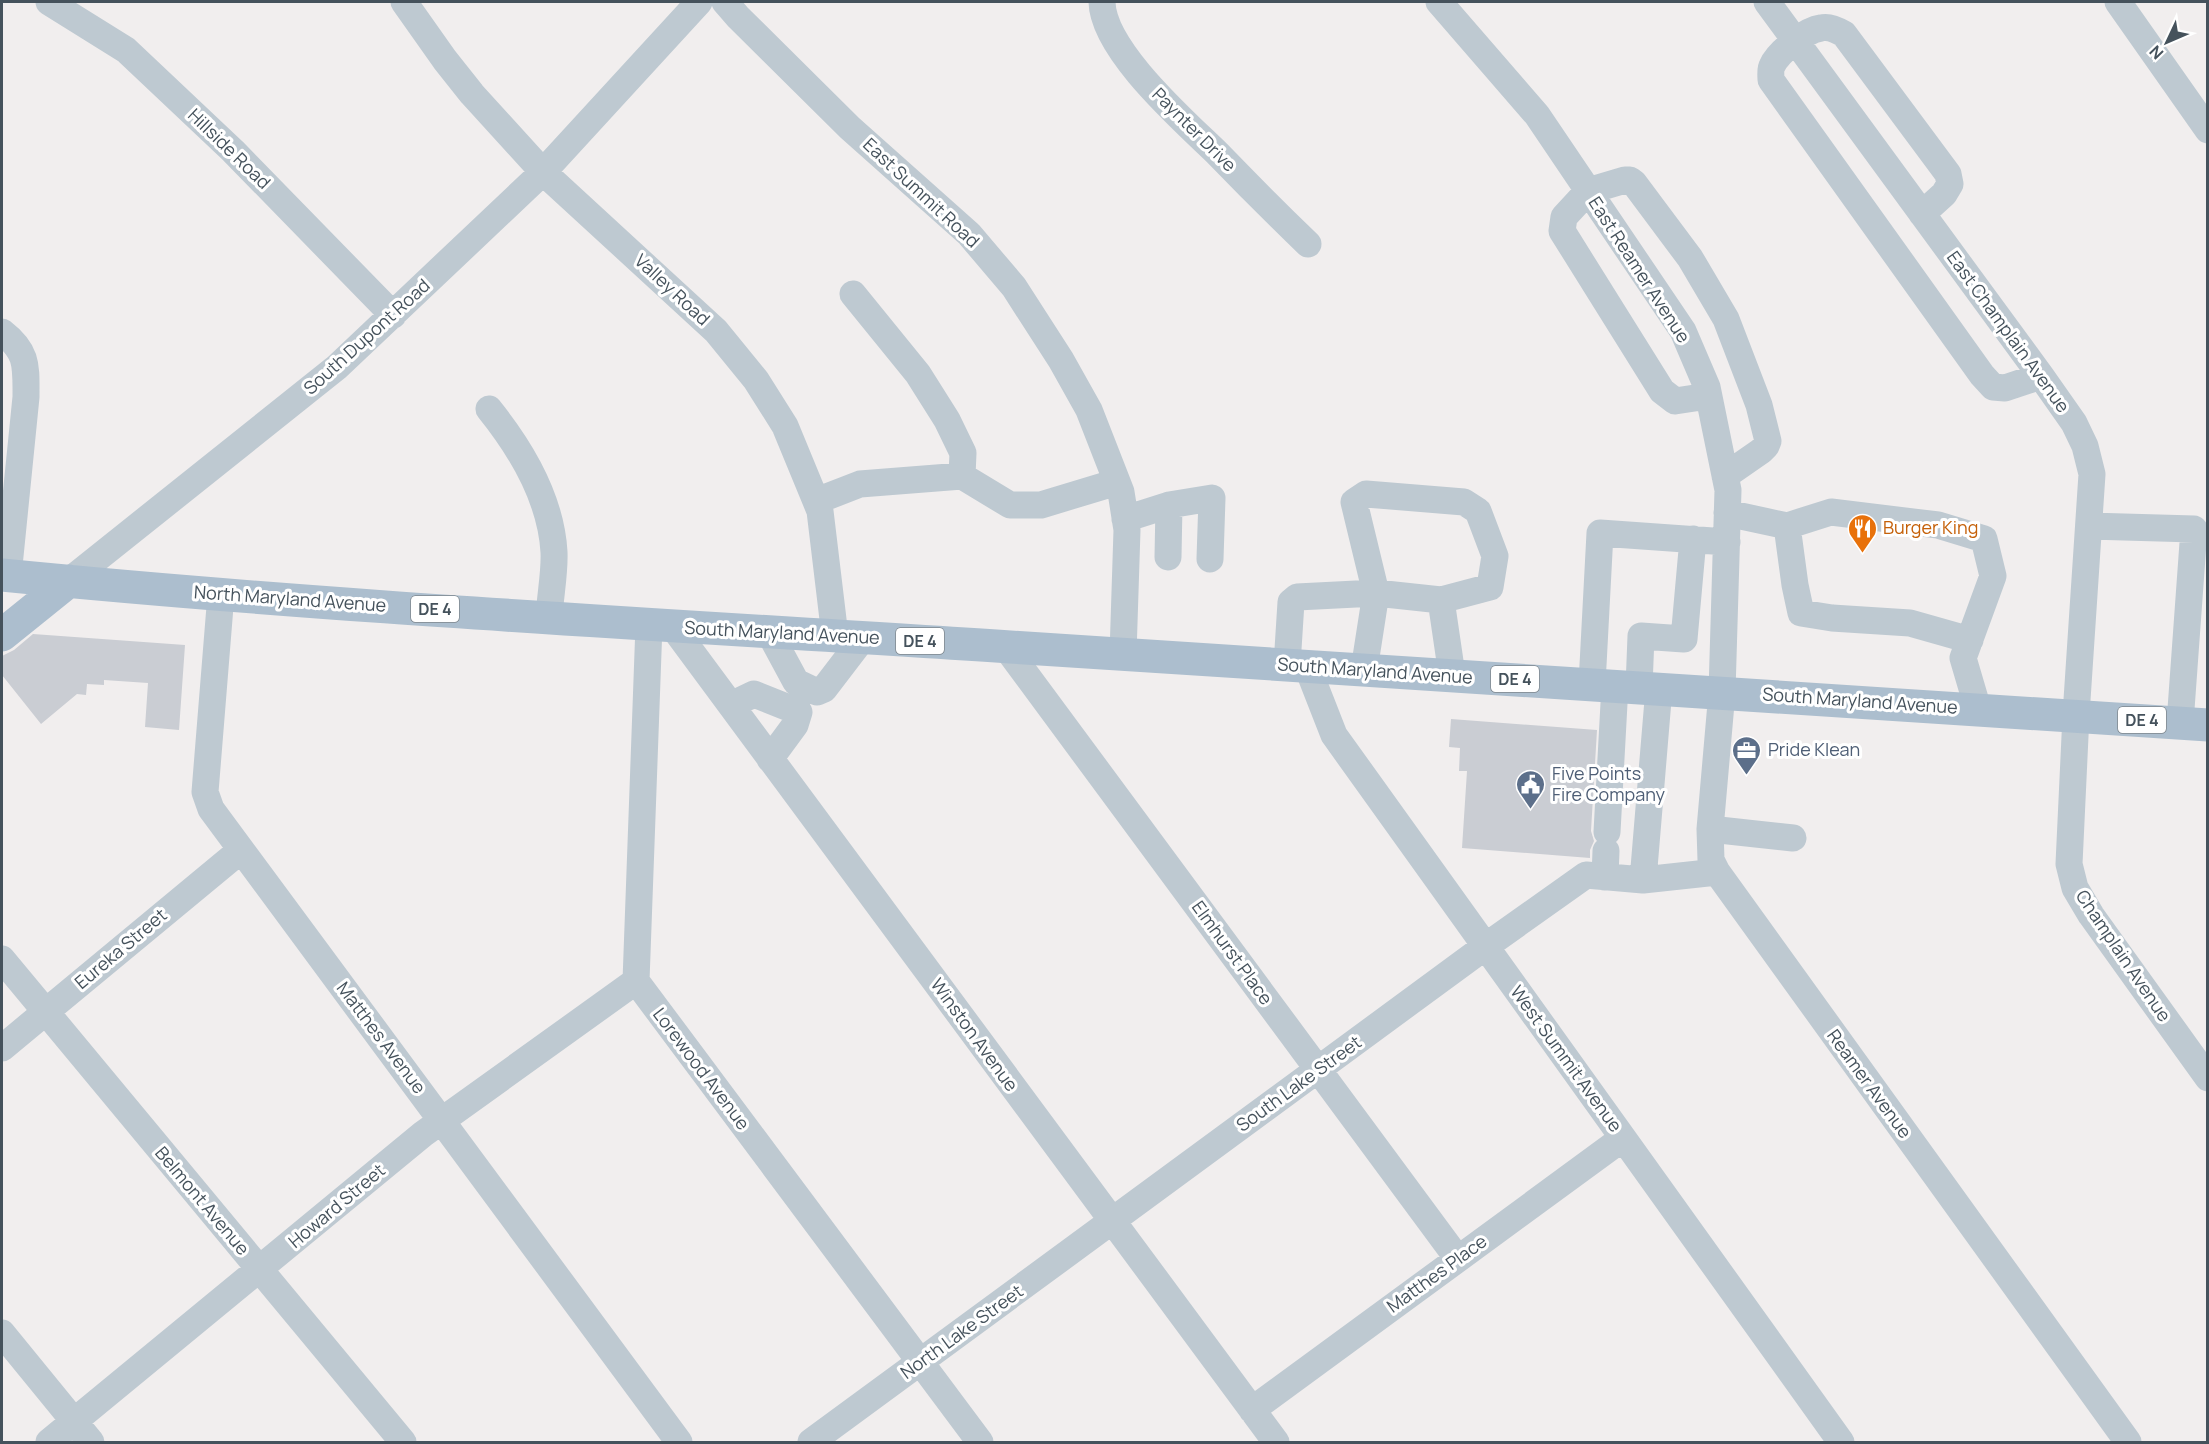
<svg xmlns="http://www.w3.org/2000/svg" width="2209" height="1444" viewBox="0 0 2209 1444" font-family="Manrope,sans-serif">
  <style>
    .building { fill: #cacdd3 }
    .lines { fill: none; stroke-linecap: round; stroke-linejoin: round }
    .minor { stroke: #bec9d1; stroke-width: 27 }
    .major { stroke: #acbece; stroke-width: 33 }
    .labels { text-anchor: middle; stroke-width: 6; stroke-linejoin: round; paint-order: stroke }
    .shield { fill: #fff; stroke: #7d868d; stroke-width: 1.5 }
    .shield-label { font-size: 16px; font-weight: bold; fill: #45525c }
    .street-label { font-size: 18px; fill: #45525c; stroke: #fff }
    .food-label { font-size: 18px; fill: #c56008; stroke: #fff; text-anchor: start }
    .service-label { font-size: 18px; fill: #4e5e75; stroke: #fff; text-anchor: start }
  </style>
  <rect width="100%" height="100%" fill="#f1eeee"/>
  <path class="building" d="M33,634L185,645L179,730L145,727L148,683L104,680V685L87,684L86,695L77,694L41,724L2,675V656L14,650Z
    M1451,719L1597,730L1591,831L1594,841L1590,850V858L1462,848L1467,771H1459L1460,748L1449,747Z"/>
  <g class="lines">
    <path class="minor" d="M49,2L126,50L233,151L393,315
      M404,2L445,60L472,94L543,172L716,331L756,380L785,426L820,511L835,636
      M725,2L738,17L850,128L969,234L1014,287L1061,360L1089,410L1121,492L1127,530L1123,654
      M1102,2C1103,50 1183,120 1217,153C1247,184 1277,214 1308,244
      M1439,2L1537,115L1683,331L1707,387L1728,490L1722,692L1710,829L1711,860L1717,872L2128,1442
      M1767,2L2041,376L2074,423L2085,446L2092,474L2076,715L2069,864L2075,888L2091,915L2208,1078
      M2118,2L2208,130
      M1922,214L1944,194L1950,184L1948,174L1844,34C1837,30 1829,26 1821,28C1806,30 1778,52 1772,66C1770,69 1771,76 1771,80L1982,375L1993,387L2005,388L2041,376
      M853,294L918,374L947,420L963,453L962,476
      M2,332C28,352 26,366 26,397L8,576
      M1708,396L1675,401L1662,391L1562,231L1564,217L1588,191L1625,180H1630L1634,183L1690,258L1726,319L1759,405L1768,441L1766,446L1761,451L1725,476
      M489,409C522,450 551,499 554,552C555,573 550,596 549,618
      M816,501L860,484L962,476L1010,505H1041L1117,482
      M1727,513L1787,526L1831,512L1938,525L1984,539L1993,576L1963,658L1978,709
      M1125,519L1169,505L1212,498L1210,559
      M1787,526L1795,585L1801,613L1832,618L1910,623L1970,640
      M2089,526L2194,529L2180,723
      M1168,557L1169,505
      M69,581L337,367L543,172L699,2
      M221,594L205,792L211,809L679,1442
      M649,625L636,981L980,1442
      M673,627L1276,1442
      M769,632L796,682L817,692L824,689L863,638
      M1005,646L1458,1259
      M1287,665L1291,602L1297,597L1376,593L1354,502L1366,494L1464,502L1478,511L1495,556L1490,587L1441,600
      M1307,666L1334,735L1841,1442
      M1364,670L1376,593L1441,600L1452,675
      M1592,684L1600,533L1727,542
      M1639,687L1641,636L1684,639L1693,539
      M731,705L754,694L799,712L795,725L770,759
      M1710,829L1793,838
      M1607,832L1615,685
      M1605,877L1606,851
      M1643,880L1659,688
      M2,959L403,1442
      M2,1048L241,850
      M2,1333L91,1442
      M1252,1410L1623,1138
      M49,1442L423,1134L636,981
      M811,1442L1486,946L1586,875L1643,880L1717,872"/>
    <path class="major" d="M2,575C337,608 674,625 1010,647C1409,672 1808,697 2208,725
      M2,635L69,581"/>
  </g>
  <defs>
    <symbol id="restaurant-pin" viewBox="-11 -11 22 30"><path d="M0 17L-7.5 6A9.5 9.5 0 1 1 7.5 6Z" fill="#e8710a" stroke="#fff"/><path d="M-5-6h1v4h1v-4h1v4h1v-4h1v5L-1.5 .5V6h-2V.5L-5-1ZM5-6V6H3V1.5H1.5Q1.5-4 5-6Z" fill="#fff"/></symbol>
    <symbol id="office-pin" viewBox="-11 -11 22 30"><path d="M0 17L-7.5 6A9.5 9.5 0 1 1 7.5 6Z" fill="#5c6f8a" stroke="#fff"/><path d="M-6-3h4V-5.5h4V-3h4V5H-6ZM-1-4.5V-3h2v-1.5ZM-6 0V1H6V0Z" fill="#fff"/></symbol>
    <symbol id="civic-pin" viewBox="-11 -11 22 30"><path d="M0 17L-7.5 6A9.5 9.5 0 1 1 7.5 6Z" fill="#5c6f8a" stroke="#fff"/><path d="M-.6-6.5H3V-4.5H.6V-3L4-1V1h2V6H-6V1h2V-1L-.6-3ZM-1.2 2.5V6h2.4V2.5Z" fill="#fff"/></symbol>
  </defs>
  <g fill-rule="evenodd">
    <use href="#restaurant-pin" x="1846" y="512" width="33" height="45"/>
    <use href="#office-pin" x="1730" y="734" width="33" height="45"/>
    <use href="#civic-pin" x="1514" y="768" width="33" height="45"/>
  </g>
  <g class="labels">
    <g class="shield">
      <rect x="411" y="596" width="48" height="26" rx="4.5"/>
      <rect x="896" y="628" width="48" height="26" rx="4.5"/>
      <rect x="1491" y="666" width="48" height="26" rx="4.5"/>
      <rect x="2118" y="707" width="48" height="26" rx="4.5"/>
    </g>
    <g class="shield-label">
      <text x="435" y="615">DE 4</text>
      <text x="920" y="647">DE 4</text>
      <text x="1515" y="685">DE 4</text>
      <text x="2142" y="726">DE 4</text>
    </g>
    <g class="street-label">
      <text transform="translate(1194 130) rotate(45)" y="6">Paynter Drive</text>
      <text transform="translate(229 149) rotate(44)" y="6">Hillside Road</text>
      <text transform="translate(921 193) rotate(43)" y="6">East Summit Road</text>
      <text transform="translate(1639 270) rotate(57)" y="6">East Reamer Avenue</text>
      <text transform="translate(672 290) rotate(43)" y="6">Valley Road</text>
      <text transform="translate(2008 332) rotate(54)" y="6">East Champlain Avenue</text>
      <text transform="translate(367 337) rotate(-42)" y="6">South Dupont Road</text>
      <text transform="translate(290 599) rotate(4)" y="6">North Maryland Avenue</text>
      <text transform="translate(782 633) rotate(3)" y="6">South Maryland Avenue</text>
      <text transform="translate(1375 671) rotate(4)" y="6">South Maryland Avenue</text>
      <text transform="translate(1860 701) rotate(4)" y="6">South Maryland Avenue</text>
      <text transform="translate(121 949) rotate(-40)" y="6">Eureka Street</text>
      <text transform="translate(1232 953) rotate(54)" y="6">Elmhurst Place</text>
      <text transform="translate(2123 956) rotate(56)" y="6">Champlain Avenue</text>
      <text transform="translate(974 1035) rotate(54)" y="6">Winston Avenue</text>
      <text transform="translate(381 1038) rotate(53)" y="6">Matthes Avenue</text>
      <text transform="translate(1566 1059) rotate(54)" y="6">West Summit Avenue</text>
      <text transform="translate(701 1069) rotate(53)" y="6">Lorewood Avenue</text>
      <text transform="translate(1299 1084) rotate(-36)" y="6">South Lake Street</text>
      <text transform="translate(1869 1084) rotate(54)" y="6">Reamer Avenue</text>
      <text transform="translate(202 1201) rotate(50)" y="6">Belmont Avenue</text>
      <text transform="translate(337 1206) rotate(-40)" y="6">Howard Street</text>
      <text transform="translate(1437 1274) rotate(-36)" y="6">Matthes Place</text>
      <text transform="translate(962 1332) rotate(-36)" y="6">North Lake Street</text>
    </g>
    <g class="food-label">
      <text x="1883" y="534">Burger King</text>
    </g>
    <g class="service-label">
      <text x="1768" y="756">Pride Klean</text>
      <text x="1552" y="780">Five Points<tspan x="1552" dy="21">Fire Company</tspan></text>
    </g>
  </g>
  <rect width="2209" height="1444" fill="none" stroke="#45525c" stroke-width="6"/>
  <g transform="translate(2167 42) rotate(226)" stroke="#ffffff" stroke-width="4.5" paint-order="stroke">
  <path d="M0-4.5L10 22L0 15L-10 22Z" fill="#45525c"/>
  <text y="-9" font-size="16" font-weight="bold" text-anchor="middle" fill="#45525c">N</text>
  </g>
</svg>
